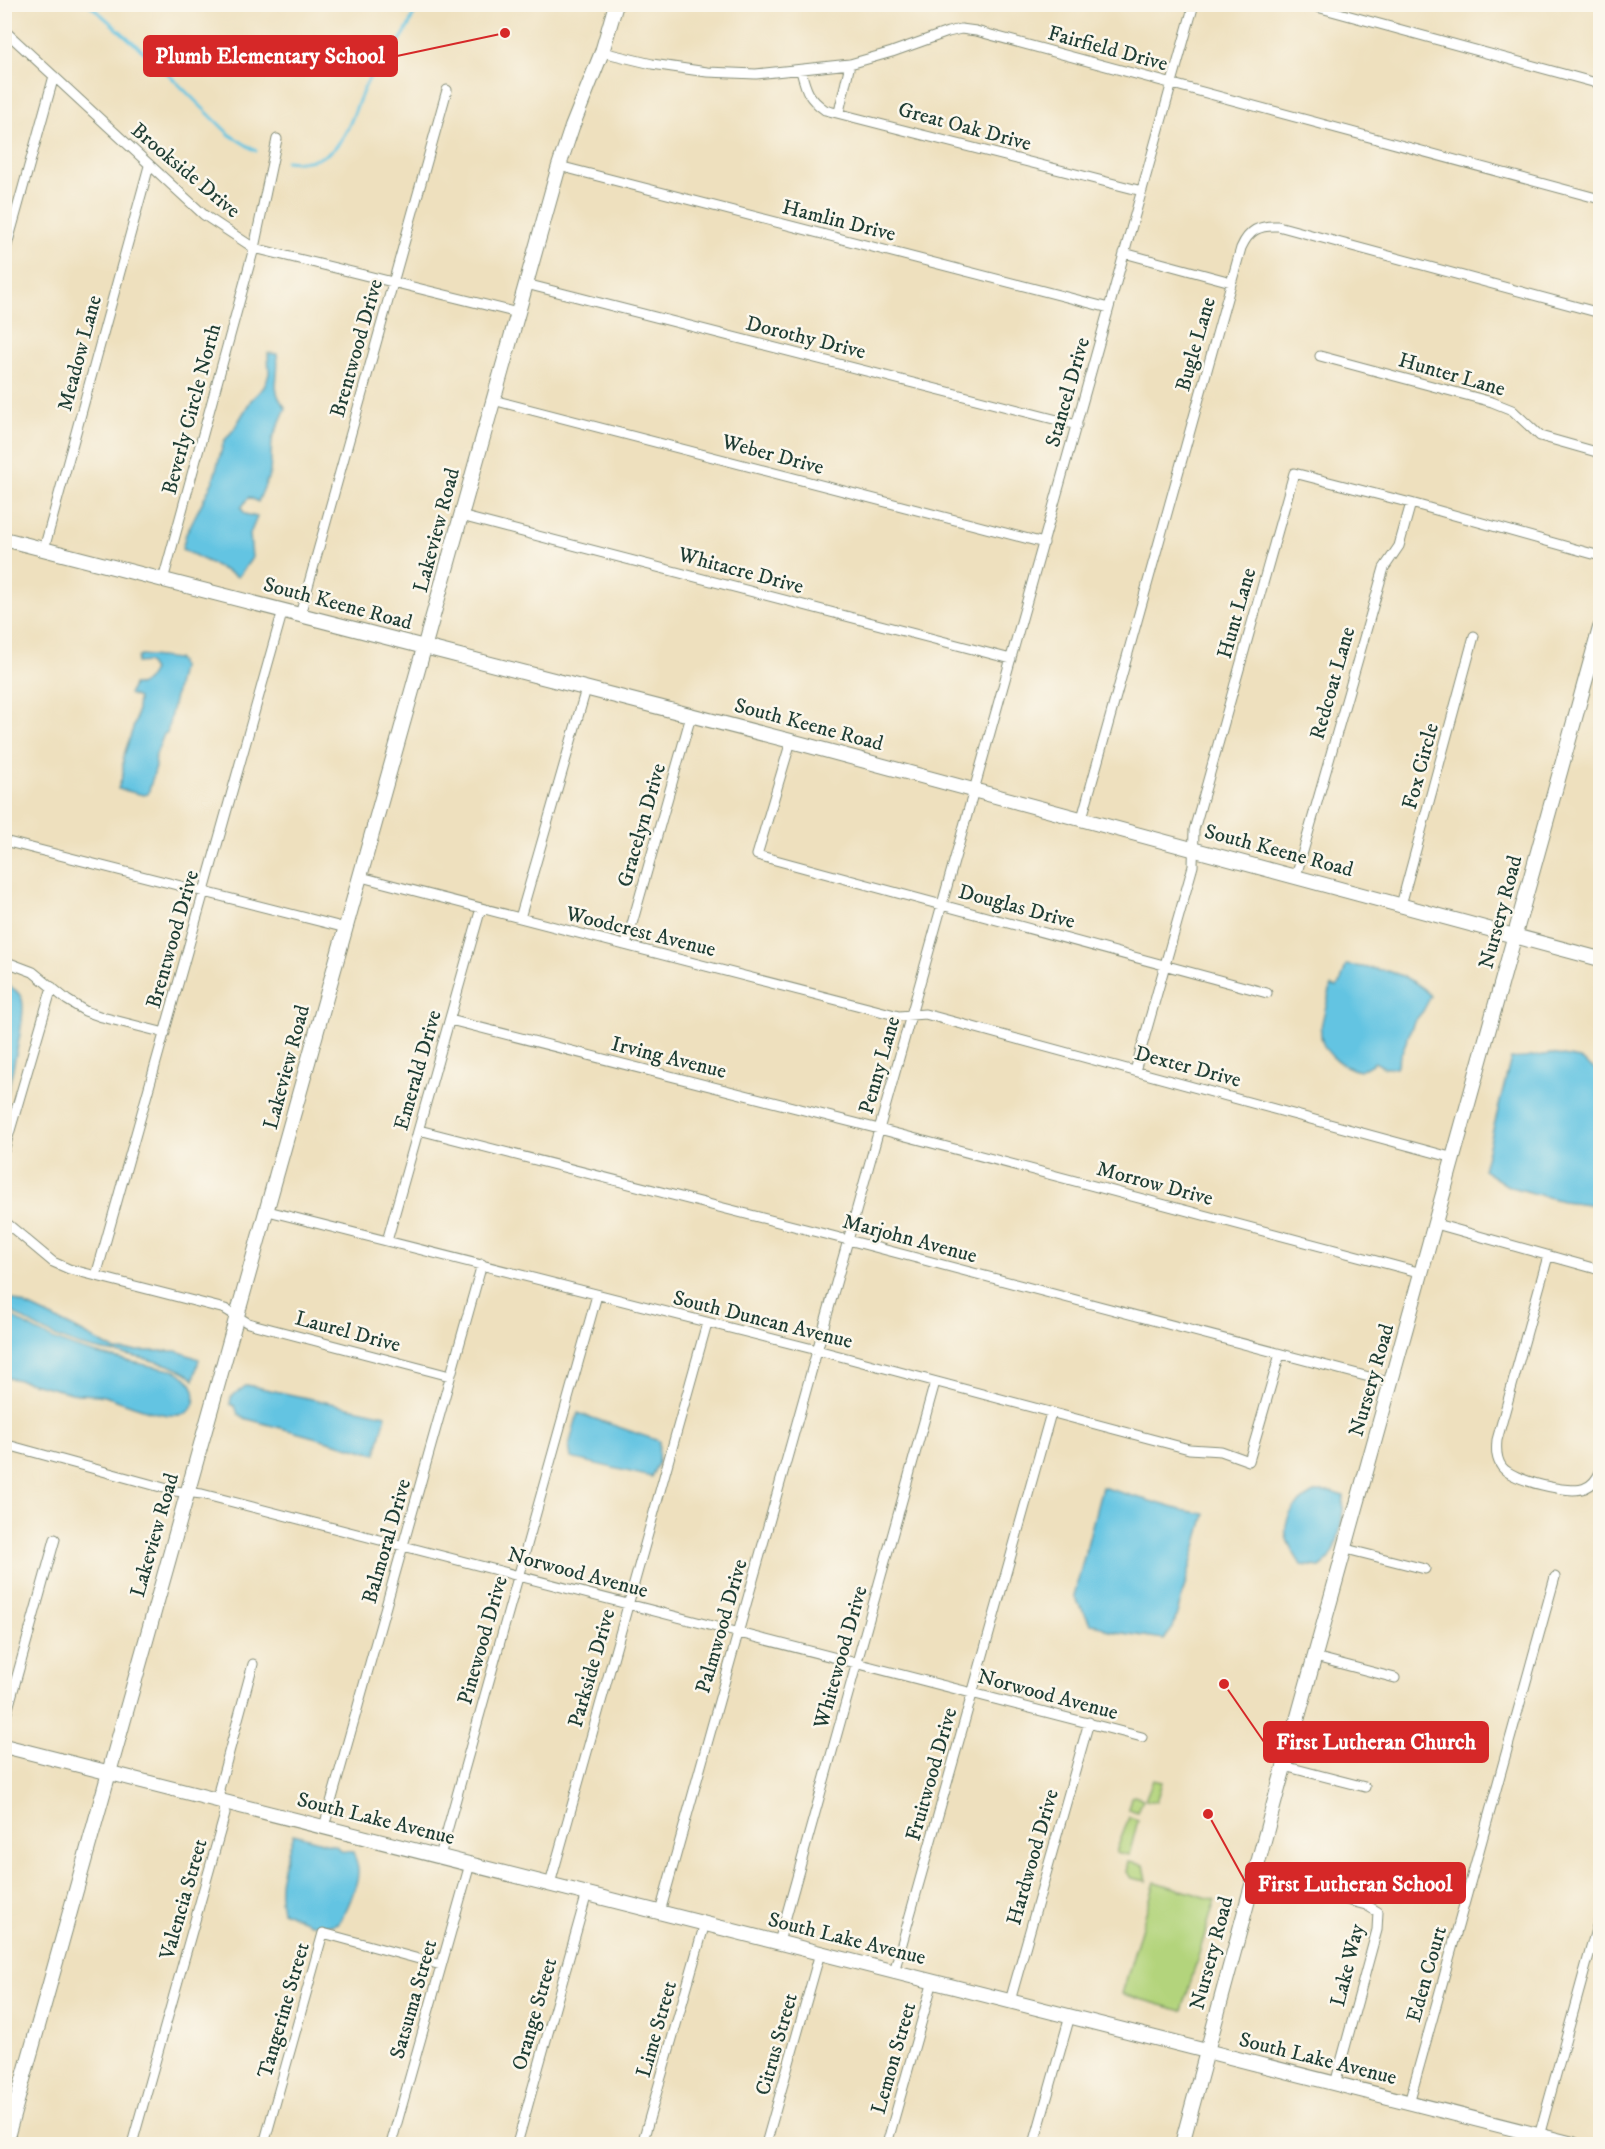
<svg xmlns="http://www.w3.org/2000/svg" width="1605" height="2149" viewBox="0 0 1605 2149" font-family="'IM FELL DW Pica',serif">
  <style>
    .green { fill: #b3d47c; stroke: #698858; stroke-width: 1.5 }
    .water { fill: #64c4e2; stroke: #42808b; stroke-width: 1.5 }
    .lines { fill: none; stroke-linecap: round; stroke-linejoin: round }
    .stream { stroke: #64c4e2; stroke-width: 3 }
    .street-casing { stroke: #868e79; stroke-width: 11 }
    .secondary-casing { stroke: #868e79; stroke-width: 16 }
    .street { stroke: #fff; stroke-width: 9 }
    .secondary { stroke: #fff; stroke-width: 14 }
    .labels { text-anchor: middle; stroke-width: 5; stroke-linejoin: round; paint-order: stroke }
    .street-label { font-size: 21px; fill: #1f3d34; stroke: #fbf7ec }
    .leader { fill: none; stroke: #d62828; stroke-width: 2 }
    .callout-dot { fill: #d62828; stroke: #fbf7ec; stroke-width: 2 }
    .callout { fill: #d62828; stroke: #d62828; stroke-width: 2 }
    .callout-label { font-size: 22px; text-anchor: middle; font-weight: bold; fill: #fff }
  </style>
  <rect width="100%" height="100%" fill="#fbf7ec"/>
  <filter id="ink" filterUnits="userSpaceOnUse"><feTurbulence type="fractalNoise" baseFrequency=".0167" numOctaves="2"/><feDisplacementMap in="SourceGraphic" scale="12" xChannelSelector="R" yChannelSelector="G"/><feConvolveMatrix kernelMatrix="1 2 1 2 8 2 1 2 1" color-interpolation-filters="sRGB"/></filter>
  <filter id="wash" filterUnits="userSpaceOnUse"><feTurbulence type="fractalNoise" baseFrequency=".008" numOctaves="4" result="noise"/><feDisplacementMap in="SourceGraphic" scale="24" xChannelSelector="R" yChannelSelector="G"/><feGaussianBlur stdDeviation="1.35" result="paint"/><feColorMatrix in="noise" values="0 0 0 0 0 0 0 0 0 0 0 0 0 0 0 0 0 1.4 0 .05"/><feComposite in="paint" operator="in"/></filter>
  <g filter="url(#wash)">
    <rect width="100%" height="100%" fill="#eee0be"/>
    <path class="green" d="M1153,1780L1162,1782L1156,1802L1145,1800Z
      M1134,1796L1143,1799L1138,1812L1128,1809L1131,1797Z
      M1129,1817L1138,1820L1129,1855L1116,1852Z
      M1128,1862L1144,1865L1147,1881L1131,1878L1126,1872Z
      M1155,1882L1215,1900L1182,2011L1122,1994Z"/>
    <path class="water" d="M268,353L277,354C281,377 268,388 286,408L272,440L270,473L258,502L249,497L241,508L245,514L257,517L250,534L252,558L238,577L182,549L186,534L213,481L224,441L234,429L251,400L264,387L269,374Z
      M141,655L177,659L180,662L181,668L167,733L164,734L155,757L156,766L148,794L144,795L118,789L123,774V758L136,719L138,698L129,694L133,685C145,686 147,680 153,670L148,662L137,663L138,657Z
      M1346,965C1380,969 1406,970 1431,996L1423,1011L1414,1022L1396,1067L1385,1068L1375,1062L1360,1071C1341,1067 1318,1051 1321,1028C1323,1015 1328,1000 1331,986L1337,987L1341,981Z
      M5,984C12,987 19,991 22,999C27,1018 9,1082 5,1104Z
      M1551,1054L1580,1059L1600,1073V1201L1597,1205L1562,1201L1508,1186L1483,1170L1511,1058C1521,1060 1540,1055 1551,1054Z
      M4,1295L72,1327L116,1351H177L199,1359L194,1380C179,1359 105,1354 78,1345C51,1336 27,1324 5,1306Z
      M5,1311C57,1351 114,1358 176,1371C185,1377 191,1380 194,1391C196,1399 194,1411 184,1414C162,1420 126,1402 104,1396C93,1394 82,1395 72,1393C49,1388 27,1381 5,1377Z
      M247,1385L386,1415L376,1454L244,1418L238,1414L235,1406L230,1404L231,1397Z
      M578,1413L659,1441L658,1463L651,1477L571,1458L569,1446Z
      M1102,1487L1181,1510L1205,1514L1173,1628L1164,1639L1109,1631L1098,1625L1091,1624L1074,1596Z
      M1316,1492H1332L1344,1496C1343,1517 1339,1555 1320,1567L1301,1565C1296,1556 1288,1546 1286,1535C1283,1514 1300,1500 1316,1492Z
      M294,1834L336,1846L341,1851L353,1852C355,1858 358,1864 358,1870C359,1880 345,1921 335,1924C318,1930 297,1917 282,1911C275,1881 285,1862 294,1834Z"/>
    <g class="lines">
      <path class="stream" d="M89,4L160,66L230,135L256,151
        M286,161C353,169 347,110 374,70C381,59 391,52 399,42C407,31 413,18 417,4"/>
    </g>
  </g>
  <g filter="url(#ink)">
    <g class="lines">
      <defs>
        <path id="street" d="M1306,4L1600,84
          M4,30L204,215L254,248L518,313
          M602,52L652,64L707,72L756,74L850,64L892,52L948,32L961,29L976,31L1600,199
          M801,71C806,90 808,98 825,110L1142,191
          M839,112L850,64
          M559,166L1109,308
          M1124,253L1231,282
          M4,256L54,76
          M526,284L1077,425
          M1320,356L1492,402L1512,410L1540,436L1600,453
          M493,400L1044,543
          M461,516L1011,659
          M44,549L149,166
          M163,580L254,248L277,139
          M300,615L447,90
          M791,741L757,855L1267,993
          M1082,818L1241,248C1249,230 1259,225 1278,226L1600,313
          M4,841L346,928
          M1296,876L1384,568L1399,546L1411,503
          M361,877L899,1016L925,1014L1454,1158
          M1401,905L1474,636
          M520,918L586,689
          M626,945L691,716
          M4,961L33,972L67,1000L85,1011L102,1017L165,1033
          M450,1020L879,1129L1422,1273
          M1135,1071L1193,866L1194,830L1294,473L1411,503L1600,556
          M419,1130L848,1240L1392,1383
          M4,1151L52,987
          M268,1211L817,1350L1189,1449L1221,1451L1249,1461L1280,1354
          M4,1221L53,1262L69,1269L225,1309L248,1323L450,1376
          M1436,1224L1600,1270
          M387,1241L481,908
          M1548,1256L1497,1440C1496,1450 1496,1459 1502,1467C1512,1480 1570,1495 1585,1488C1593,1485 1597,1479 1600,1472
          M96,1276L283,610
          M4,1444L175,1491L202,1494L1142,1737
          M1346,1549L1425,1569
          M1315,1657L1395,1678
          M4,1723L55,1539
          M1284,1766L1365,1787
          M324,1827L482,1264
          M440,1856L597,1295
          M1254,1876L1366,1905L1378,1912L1377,1930L1335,2084
          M550,1884L707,1323
          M660,1912L1194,4
          M779,1942L935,1382
          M894,1972L1051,1413
          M1010,2001L1089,1722
          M1409,2103L1555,1577
          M1539,2136L1600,1915
          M132,2144L225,1814L219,1789L253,1664
          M264,2144L323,1933L441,1965
          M391,2144L470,1864
          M517,2144L587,1893
          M642,2144L705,1923
          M766,2144L820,1953
          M887,2144L933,1981
          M1034,2144L1070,2016"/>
        <path id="secondary" d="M4,539L791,741L1600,959
          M4,1746L1573,2144
          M5,2144L559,166L572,127L602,52L616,4
          M1182,2144L1276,1796L1600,628"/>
      </defs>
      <use href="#street" class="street-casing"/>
      <use href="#secondary" class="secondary-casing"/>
      <use href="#street" class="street"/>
      <use href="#secondary" class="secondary"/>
    </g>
  </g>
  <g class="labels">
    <g class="street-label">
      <text transform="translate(1108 48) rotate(15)" y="7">Fairfield Drive</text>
      <text transform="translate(965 126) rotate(15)" y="7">Great Oak Drive</text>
      <text transform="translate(186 170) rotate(40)" y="7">Brookside Drive</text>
      <text transform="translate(839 220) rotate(14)" y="7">Hamlin Drive</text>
      <text transform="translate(806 337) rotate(14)" y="7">Dorothy Drive</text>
      <text transform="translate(1195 344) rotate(-74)" y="7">Bugle Lane</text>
      <text transform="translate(356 348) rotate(-74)" y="7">Brentwood Drive</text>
      <text transform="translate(79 353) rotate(-75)" y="7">Meadow Lane</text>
      <text transform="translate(1452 374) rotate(16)" y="7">Hunter Lane</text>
      <text transform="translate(1067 392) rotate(-74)" y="7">Stancel Drive</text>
      <text transform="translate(191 409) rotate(-75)" y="7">Beverly Circle North</text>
      <text transform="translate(773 454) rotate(15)" y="7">Weber Drive</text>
      <text transform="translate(436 530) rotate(-75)" y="7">Lakeview Road</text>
      <text transform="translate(741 570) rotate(15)" y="7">Whitacre Drive</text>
      <text transform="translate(338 603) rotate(15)" y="7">South Keene Road</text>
      <text transform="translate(1236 613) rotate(-74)" y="7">Hunt Lane</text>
      <text transform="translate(1332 683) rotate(-74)" y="7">Redcoat Lane</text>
      <text transform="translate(809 724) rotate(15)" y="7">South Keene Road</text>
      <text transform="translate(1420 766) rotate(-75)" y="7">Fox Circle</text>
      <text transform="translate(641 825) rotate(-74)" y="7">Gracelyn Drive</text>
      <text transform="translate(1279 850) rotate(15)" y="7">South Keene Road</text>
      <text transform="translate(1017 906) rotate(15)" y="7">Douglas Drive</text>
      <text transform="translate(1500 912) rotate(-75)" y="7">Nursery Road</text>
      <text transform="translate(641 931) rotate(14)" y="7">Woodcrest Avenue</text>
      <text transform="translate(172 939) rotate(-74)" y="7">Brentwood Drive</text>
      <text transform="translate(669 1057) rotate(14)" y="7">Irving Avenue</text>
      <text transform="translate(879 1065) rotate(-74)" y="7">Penny Lane</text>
      <text transform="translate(1188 1066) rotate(15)" y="7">Dexter Drive</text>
      <text transform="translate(286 1067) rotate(-75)" y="7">Lakeview Road</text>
      <text transform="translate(417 1070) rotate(-74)" y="7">Emerald Drive</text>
      <text transform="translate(1155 1183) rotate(15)" y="7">Morrow Drive</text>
      <text transform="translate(910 1238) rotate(15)" y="7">Marjohn Avenue</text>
      <text transform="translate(763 1319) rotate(14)" y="7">South Duncan Avenue</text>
      <text transform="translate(348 1331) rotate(15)" y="7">Laurel Drive</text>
      <text transform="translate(1371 1380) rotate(-74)" y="7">Nursery Road</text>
      <text transform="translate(154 1535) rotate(-74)" y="7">Lakeview Road</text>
      <text transform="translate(386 1541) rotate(-74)" y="7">Balmoral Drive</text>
      <text transform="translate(578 1572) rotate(15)" y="7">Norwood Avenue</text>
      <text transform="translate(721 1626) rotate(-74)" y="7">Palmwood Drive</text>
      <text transform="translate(482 1640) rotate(-74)" y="7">Pinewood Drive</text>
      <text transform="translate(840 1657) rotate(-74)" y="7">Whitewood Drive</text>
      <text transform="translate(591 1668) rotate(-74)" y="7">Parkside Drive</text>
      <text transform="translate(1048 1694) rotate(15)" y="7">Norwood Avenue</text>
      <text transform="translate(931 1774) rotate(-74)" y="7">Fruitwood Drive</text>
      <text transform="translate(376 1818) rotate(14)" y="7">South Lake Avenue</text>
      <text transform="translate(1032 1857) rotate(-74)" y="7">Hardwood Drive</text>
      <text transform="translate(183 1899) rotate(-74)" y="7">Valencia Street</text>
      <text transform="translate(847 1938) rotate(14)" y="7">South Lake Avenue</text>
      <text transform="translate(1211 1953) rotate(-75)" y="7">Nursery Road</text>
      <text transform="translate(1347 1965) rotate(-76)" y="7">Lake Way</text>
      <text transform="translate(1426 1974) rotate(-74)" y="7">Eden Court</text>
      <text transform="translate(413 1999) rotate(-74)" y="7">Satsuma Street</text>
      <text transform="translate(283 2010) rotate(-74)" y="7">Tangerine Street</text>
      <text transform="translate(534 2014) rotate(-74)" y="7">Orange Street</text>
      <text transform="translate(656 2029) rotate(-74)" y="7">Lime Street</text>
      <text transform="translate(776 2044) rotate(-74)" y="7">Citrus Street</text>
      <text transform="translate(893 2058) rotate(-74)" y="7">Lemon Street</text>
      <text transform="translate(1318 2058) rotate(14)" y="7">South Lake Avenue</text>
    </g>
  </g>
  <path class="leader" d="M505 33L397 56M1224 1684L1264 1742M1208 1814L1246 1883"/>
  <g class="callout-dot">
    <circle cx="505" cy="33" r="6"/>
    <circle cx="1224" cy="1684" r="6"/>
    <circle cx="1208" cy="1814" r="6"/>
  </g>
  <g class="callout">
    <rect x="144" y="36" width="253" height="40" rx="6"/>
    <rect x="1264" y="1722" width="224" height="40" rx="6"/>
    <rect x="1246" y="1863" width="219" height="40" rx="6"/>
  </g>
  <g class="callout-label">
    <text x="270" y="63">Plumb Elementary School</text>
    <text x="1376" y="1749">First Lutheran Church</text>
    <text x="1355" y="1891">First Lutheran School</text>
  </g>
  <rect width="1605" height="2149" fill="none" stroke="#fbf7ec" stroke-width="24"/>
</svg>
